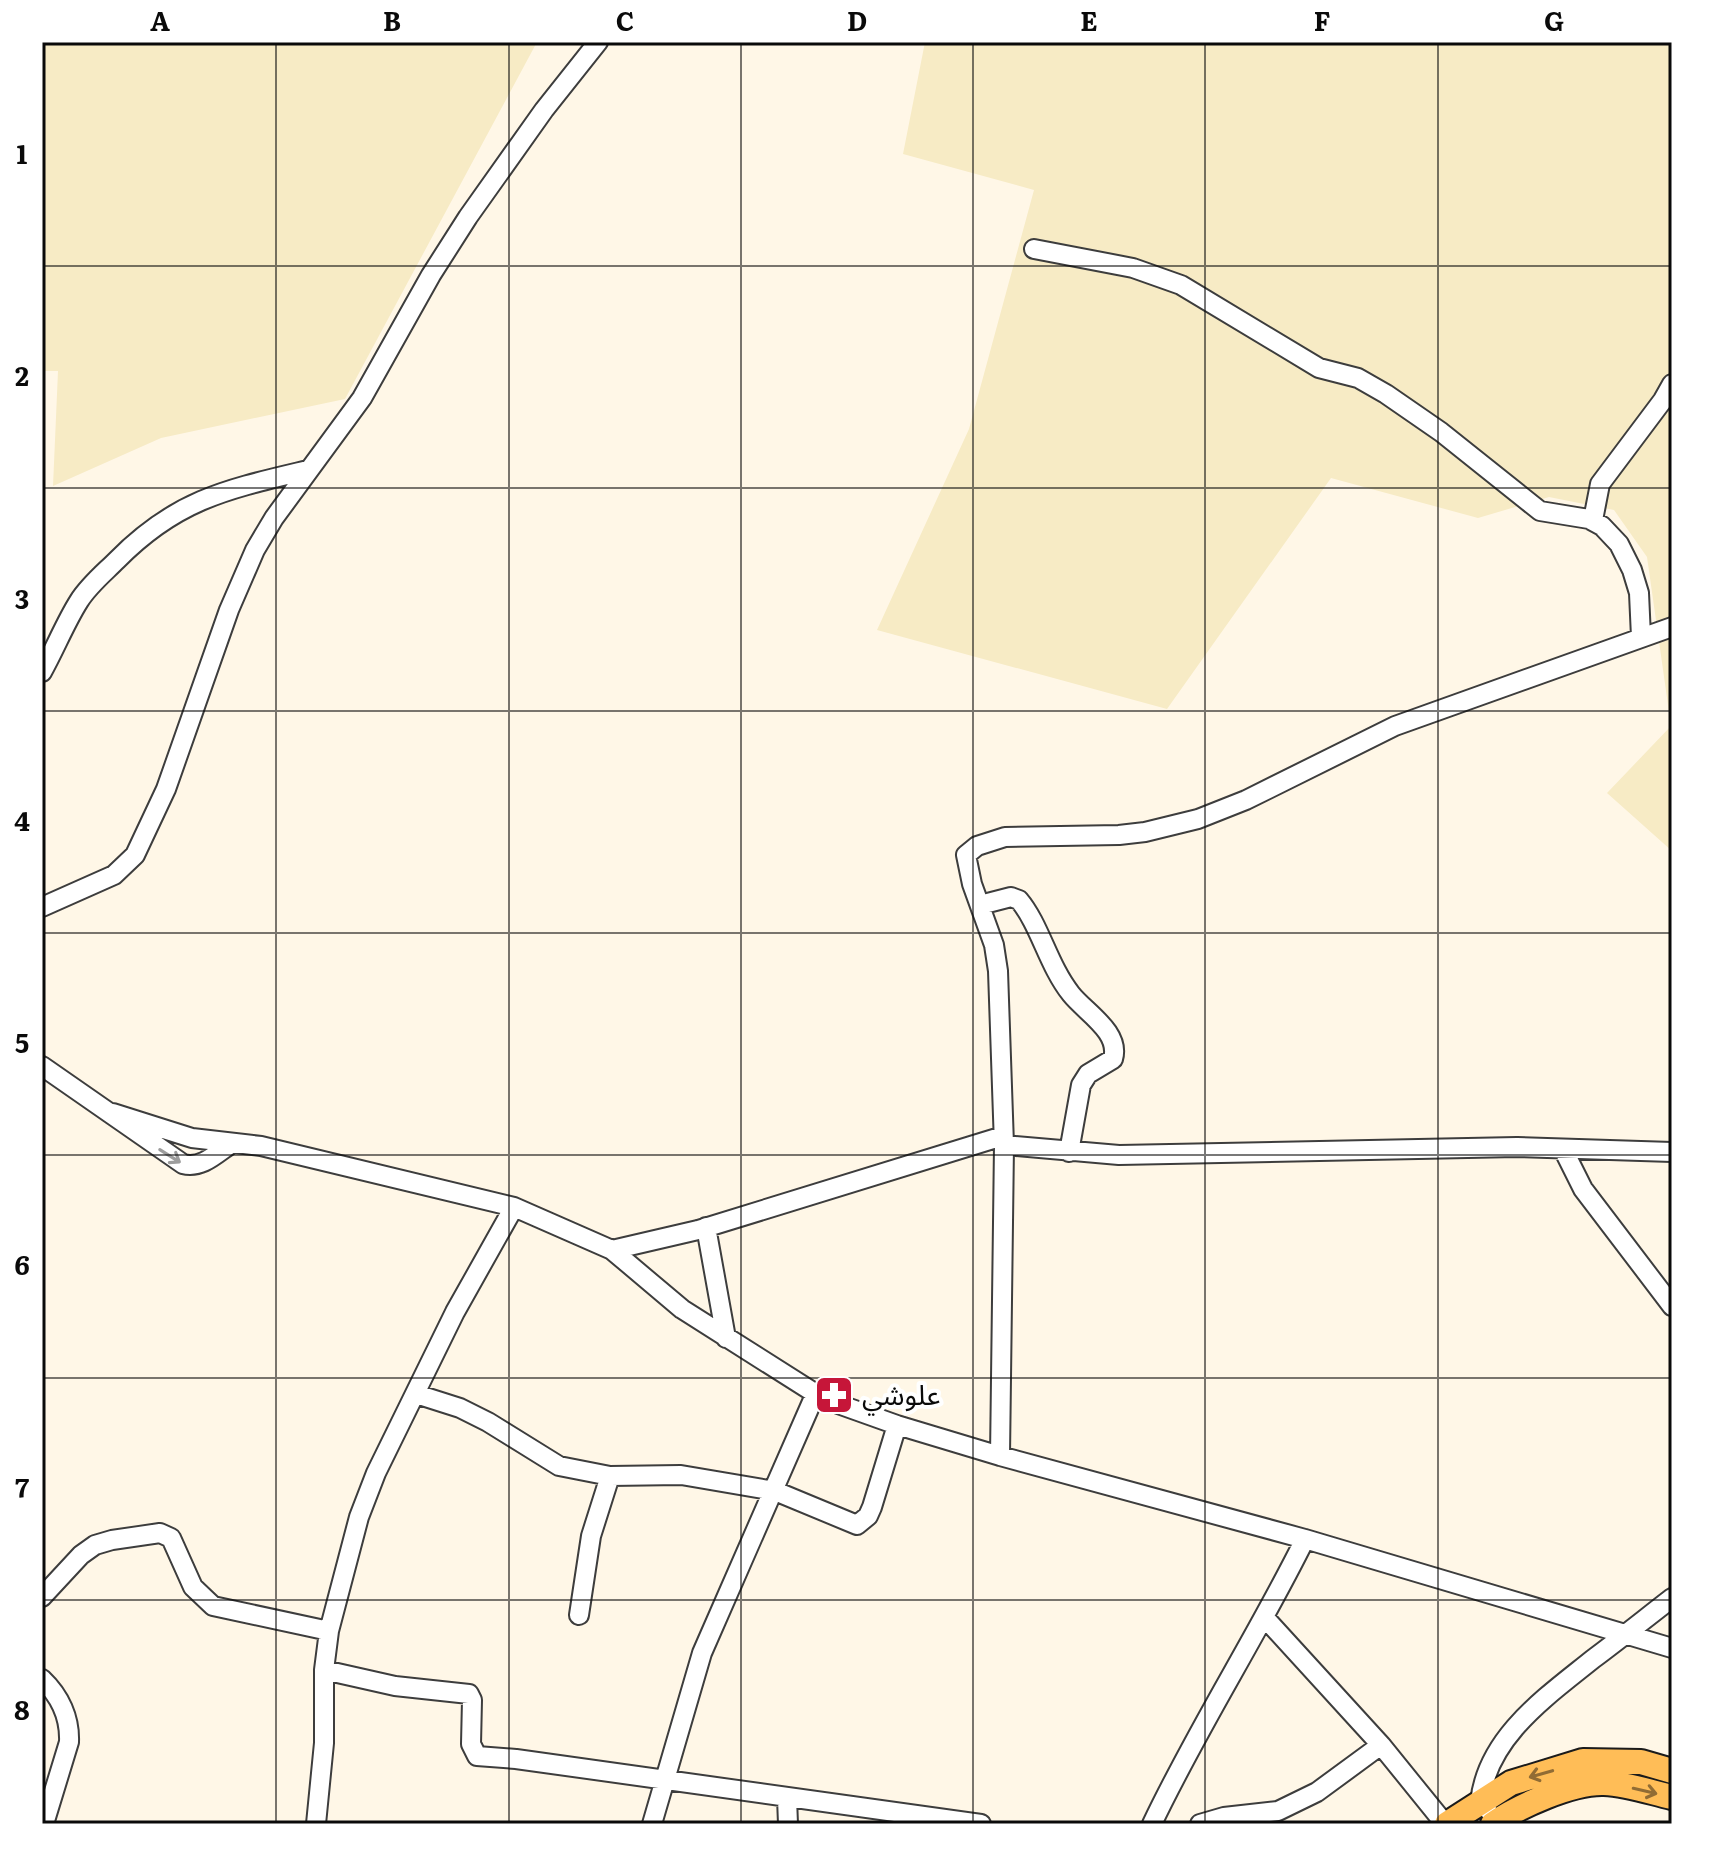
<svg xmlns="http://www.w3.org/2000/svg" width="1714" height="1866" viewBox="0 0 1714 1866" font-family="Literata,'Noto Sans Arabic',serif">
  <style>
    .farmland { fill: #f7ebc5 }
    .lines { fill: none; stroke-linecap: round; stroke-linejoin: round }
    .minor-casing { stroke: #3d3d3d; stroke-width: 22 }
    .major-casing { stroke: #1b1b1b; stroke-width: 28 }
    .minor { stroke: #fff; stroke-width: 18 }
    .major { stroke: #ffbd57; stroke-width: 24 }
    .oneway { stroke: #9d9d9d }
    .oneway2 { stroke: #916c34 }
    .grid { fill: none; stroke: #0a0a0a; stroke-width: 2; stroke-opacity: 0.55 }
    .labels { text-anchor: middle; stroke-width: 8; stroke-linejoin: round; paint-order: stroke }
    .poi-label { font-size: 28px; fill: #0a0a0a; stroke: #fff; text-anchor: start }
    .neatline { fill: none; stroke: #0a0a0a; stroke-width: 3 }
    .grid-label { font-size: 26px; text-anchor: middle; font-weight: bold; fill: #0a0a0a }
  </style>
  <rect width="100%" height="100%" fill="#fff7e7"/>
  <path class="farmland" d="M42,42H537L345,399L161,438L53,486L58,371H42Z
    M925,42H1672V851L1607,793L1671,726L1647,557L1614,510L1549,497L1478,518L1331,478L1167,709L877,630L969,429L1034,190L903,154Z"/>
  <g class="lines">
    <defs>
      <path id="minor" d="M1034,249L1133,268L1181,285L1319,368L1358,378L1386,394L1441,432L1540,511L1589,519L1602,526L1619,544L1632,570L1639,593L1641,637
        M1593,520L1600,484L1663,400L1672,384
        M42,672C55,649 65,623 79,601C89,585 104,573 117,560C177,499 228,489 308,470
        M980,905L1011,897L1019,900C1040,925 1048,965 1071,994C1085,1012 1121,1032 1113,1059L1088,1074L1081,1085L1069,1152
        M42,907L114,875L135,855L166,789L229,610L255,550L274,518L362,398L431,275L468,217L544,110L598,42
        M42,1066L183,1164C202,1169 217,1153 232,1143
        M113,1113L192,1138L261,1146L514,1207L612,1250L682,1309L824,1399L897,1425L1000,1456L1305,1539L1672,1648
        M1004,1145L1119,1155L1517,1147L1672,1152
        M1563,1149L1583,1189L1672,1306
        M706,1227L726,1338
        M612,1250L698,1230L1003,1136
        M416,1394L460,1408L488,1422L559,1466L610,1476L681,1475L775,1491L857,1525L868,1516L872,1507L897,1425
        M1000,1456L1004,1145L998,971L994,945L972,884L966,855L977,846L1005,837L1119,835L1145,832L1198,819L1246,800L1395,726L1672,627
        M42,1597L81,1555L95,1545L112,1540L160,1533L171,1538L193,1587L213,1606L329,1631
        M579,1615L591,1536L610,1476
        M1265,1618L1381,1745L1445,1824
        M324,1670L395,1686L469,1694L472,1700L471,1744L477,1756L516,1759L981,1824
        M42,1679C60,1696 70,1718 69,1742L44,1824
        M787,1798L788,1824
        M1487,1809L1480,1802C1487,1737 1546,1697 1593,1659C1620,1639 1646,1618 1672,1598
        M316,1824L324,1743V1670L329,1631L359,1517L376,1473L455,1312L514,1207
        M652,1824L702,1653L815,1395
        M1152,1824C1198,1727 1257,1636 1305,1539
        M1200,1824L1224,1817L1278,1811L1317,1792L1381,1745"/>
      <path id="major" d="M1447,1824L1511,1783L1583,1761L1641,1762L1672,1771
        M1493,1824C1519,1806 1572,1782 1604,1783C1627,1784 1650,1792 1672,1797"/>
    </defs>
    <use href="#minor" class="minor-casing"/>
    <use href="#major" class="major-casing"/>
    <use href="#minor" class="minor"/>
    <use href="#major" class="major"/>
  </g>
  <defs><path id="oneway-shaft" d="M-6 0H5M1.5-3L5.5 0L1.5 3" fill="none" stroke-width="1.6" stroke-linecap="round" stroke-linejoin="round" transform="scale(2)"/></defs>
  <use class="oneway" href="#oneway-shaft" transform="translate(170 1156) rotate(32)"/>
  <g class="oneway2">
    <use href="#oneway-shaft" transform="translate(1541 1774) rotate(164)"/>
    <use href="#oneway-shaft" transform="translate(1645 1791) rotate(13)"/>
  </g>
  <path class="grid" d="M276,42V1824M509,42V1824M741,42V1824M973,42V1824M1205,42V1824M1438,42V1824M42,266H1672M42,488H1672M42,711H1672M42,933H1672M42,1155H1672M42,1378H1672M42,1600H1672"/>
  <defs>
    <symbol id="pharmacy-square" viewBox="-11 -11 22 22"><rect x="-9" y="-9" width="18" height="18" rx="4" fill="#c61639" stroke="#fff"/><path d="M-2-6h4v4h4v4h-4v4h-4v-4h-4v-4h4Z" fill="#fff"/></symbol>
  </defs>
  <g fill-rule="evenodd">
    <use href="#pharmacy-square" x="812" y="1373" width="44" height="44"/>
  </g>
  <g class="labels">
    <g class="poi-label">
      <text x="862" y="1405">علوشي</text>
    </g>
  </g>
  <rect width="1714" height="1866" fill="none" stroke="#ffffff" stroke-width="88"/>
  <rect x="44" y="44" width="1626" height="1778" class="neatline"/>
  <g class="grid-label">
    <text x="160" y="31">A</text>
    <text x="392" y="31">B</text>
    <text x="625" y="31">C</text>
    <text x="857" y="31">D</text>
    <text x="1089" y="31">E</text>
    <text x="1322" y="31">F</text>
    <text x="1554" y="31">G</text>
    <text x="22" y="164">1</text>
    <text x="22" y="386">2</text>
    <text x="22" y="609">3</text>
    <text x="22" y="831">4</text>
    <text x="22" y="1053">5</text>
    <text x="22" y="1275">6</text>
    <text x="22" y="1498">7</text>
    <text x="22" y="1720">8</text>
  </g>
</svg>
